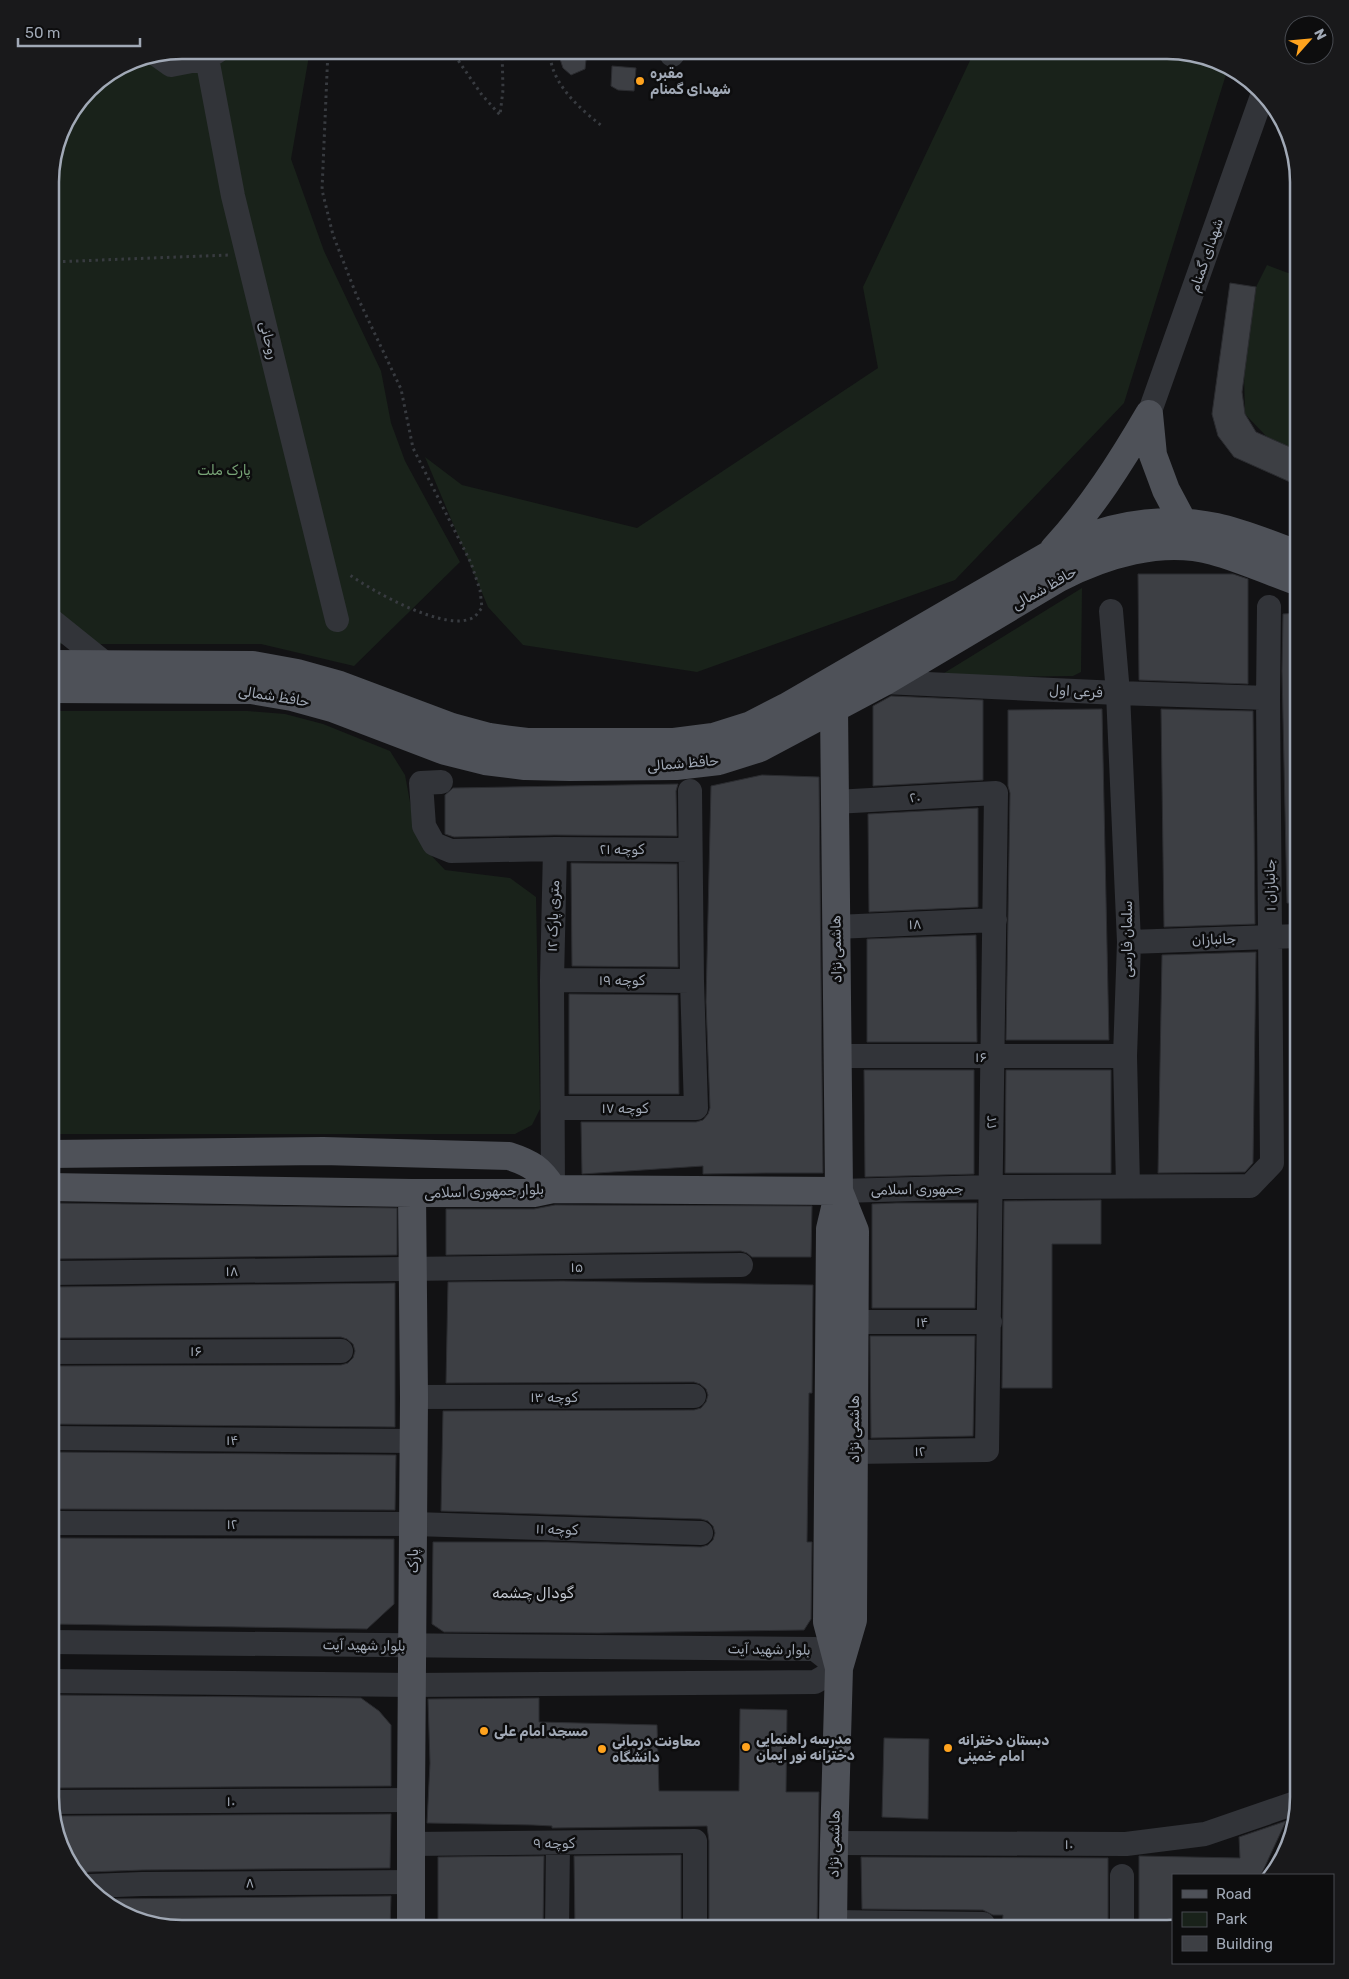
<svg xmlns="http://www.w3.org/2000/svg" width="1349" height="1979" viewBox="0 0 1349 1979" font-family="Rubik,Cairo,sans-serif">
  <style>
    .green { fill: #19221a }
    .building { fill: #3d3f44; stroke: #2b2c30 }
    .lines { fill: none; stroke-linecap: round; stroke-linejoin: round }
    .path { stroke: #383b40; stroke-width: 3; stroke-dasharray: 2.5 4; stroke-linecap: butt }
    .minor { stroke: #323439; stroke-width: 24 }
    .major { stroke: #4e5158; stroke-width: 28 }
    .poi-dot { fill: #ffa31e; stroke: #0d0d0e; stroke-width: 2 }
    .labels { text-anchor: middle; stroke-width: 5; stroke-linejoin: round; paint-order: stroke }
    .poi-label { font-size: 14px; font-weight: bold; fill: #a1a9b6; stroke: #0d0d0e; text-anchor: start }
    .street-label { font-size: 14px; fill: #a1a9b6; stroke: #0d0d0e }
    .park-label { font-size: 14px; fill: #77a376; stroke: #0d0d0e }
    .neighbourhood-label { font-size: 15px; fill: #c3c8d1; stroke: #0d0d0e }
    .rim { fill: none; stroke: #a1a9b6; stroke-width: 2.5 }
  </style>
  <rect width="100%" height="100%" fill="#121214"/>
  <path class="green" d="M182,50H310L291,159L324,251L381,371L391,423L405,461L460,562L354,666L261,644H50V174L60,131L89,88L132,60Z
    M975,50H1175L1228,68L1124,403L955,580L697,672L523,645L488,607L425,457L462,485L637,528L878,368L863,287Z
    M1267,265L1299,277V452L1266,436L1245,414L1244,374L1256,287Z
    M1082,588L1081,672L1073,676L936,678Z
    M50,711H248L285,714L323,724L390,751L405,775L415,829L428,852L445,870L510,878L536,897L540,1109L532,1125L515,1134H50Z"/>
  <path class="building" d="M557,50H587L585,69L571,75L563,68Z
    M612,66L636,68L634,91L618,90L611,86Z
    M1230,283L1256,287L1242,392L1245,414L1256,432L1299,451V486L1234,457L1218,436L1212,414Z
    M1138,574H1233L1248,579V684L1139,680Z
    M1299,613V903H1287L1282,671L1283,614Z
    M891,696L983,700V780L873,786V706Z
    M1102,709L1109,1040H1006L1010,793L1008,786V710Z
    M1161,709L1253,711L1255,924L1164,927Z
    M762,775L819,777L823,1173H767L703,1174V1166L582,1174L581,1122H696L703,1120L708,1114L710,1108L706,1002L711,786Z
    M678,784L676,791L677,836L555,835L454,837L445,834V795L453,788Z
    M978,808V907L869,912L868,814Z
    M571,863L677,864L678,967L572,966Z
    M976,935L977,1042H867V939Z
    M1256,952L1253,1163L1245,1172L1158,1173L1162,955Z
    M569,994L678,995L679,1094H569Z
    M864,1070H974V1174L865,1177Z
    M1006,1070H1111V1173H1005Z
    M1101,1200V1244H1052V1388H1002L1004,1201Z
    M50,1203L397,1208V1255L50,1259Z
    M896,1203H977L975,1308H872V1204Z
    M555,1205L812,1206L811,1257H752L747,1253L741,1251L446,1255V1209H534Z
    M563,1281L813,1285L812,1393H809L807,1542H812L811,1619L804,1630L598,1633L444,1632L432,1624L433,1542H548L701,1547L708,1545L713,1540L715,1533L713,1526L708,1521L701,1519L441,1511L443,1411L694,1410L701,1408L706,1402L708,1395L706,1389L700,1384L694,1382L446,1383L448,1282Z
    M395,1283V1427L50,1424V1366L341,1365L348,1363L353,1358L355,1351L353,1344L347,1339L341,1337L50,1338V1287Z
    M870,1336H975L973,1436L871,1438Z
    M50,1452L396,1455L395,1510L50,1509Z
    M50,1538L394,1539V1604L367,1629L50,1624Z
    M50,1695L361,1698L379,1711L391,1725V1786L50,1788Z
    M539,1698V1722L657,1725L659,1791H739L740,1709L787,1710L786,1792H819L817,1929H709V1841L707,1826L552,1828V1826L533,1825L427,1823L430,1763L428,1699Z
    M884,1738L929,1739L928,1819L882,1817Z
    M391,1814L390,1868L142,1870L88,1872L80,1876L68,1863L55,1816Z
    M1286,1821L1261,1875H1173V1927L1139,1929V1856L1240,1858L1239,1837Z
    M681,1855V1929H575L574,1856Z
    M544,1856L543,1929H438V1857Z
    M861,1857L1108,1858V1929H1002L1003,1915H993L983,1910L862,1909Z
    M391,1896L390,1929H174L109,1907L102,1899Z"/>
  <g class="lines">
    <path class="path" d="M328,50L322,190L333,235L356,294L401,389L413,448L471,563L480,590L482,608C479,611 477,615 474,617C448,634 372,591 350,575
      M451,50L482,95L500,115L503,90L502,50
      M550,50C549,82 579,108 602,126
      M50,262L229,255"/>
    <path class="minor" d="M157,55L171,65L207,58L219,50
      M672,55L676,50
      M207,58L233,196L337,620
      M1149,414L1262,96
      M1111,611L1118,693L1129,942L1125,1056L1128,1186
      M50,619L106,664
      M884,682L1118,693L1268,698
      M441,782L421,783L424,826L434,844L451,851L555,849L552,980L553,1189
      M835,802L996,793L987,1450L854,1452
      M555,849L690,850
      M836,927L995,920
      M1129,942L1299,936
      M552,980L692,981
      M838,1056H1125
      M554,1108H696L692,981L690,791
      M839,1191L990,1187L1250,1186L1272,1163L1268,698L1269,607
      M50,1273L741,1265
      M855,1322H990
      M50,1352L341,1351
      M414,1397L694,1396
      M50,1438L413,1441
      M50,1523L414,1524L701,1533
      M50,1681L412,1685L815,1682L839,1668L815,1649L50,1642
      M51,1802L411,1800
      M834,1843L1126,1844L1205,1834L1298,1802
      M412,1844L695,1841V1929
      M89,1886L142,1884L412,1882
      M833,1922L983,1924V1929
      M557,1929L558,1843
      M1122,1929V1876"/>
    <path class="major" d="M1149,414L1153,455L1166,490L1183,522
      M1054,549C1091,509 1121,462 1149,414
      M50,664L253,665L297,673L340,685L452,727L489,737L527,742H674L713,737L751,725L786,707L1047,556C1057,551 1067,545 1078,541C1120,523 1171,517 1216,527C1244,533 1272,545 1299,555
      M50,689L251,690L292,697L332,708L445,751L485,761L525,766L570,767L676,766L719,761L760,748L884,682L1059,578C1104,555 1161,537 1213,551C1242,559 1271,572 1299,582
      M834,707L839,1191L830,1229L827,1622L839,1668
      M50,1154L323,1151L509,1156C531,1163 540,1169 553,1189
      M50,1187L412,1193H534L553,1189L839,1191
      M411,1929V1800L414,1397L412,1193
      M833,1929L834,1843L839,1668L853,1620L855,1231L839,1191"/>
  </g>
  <g class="poi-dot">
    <circle cx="640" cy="81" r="5"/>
    <circle cx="484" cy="1731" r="5"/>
    <circle cx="746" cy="1747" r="5"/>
    <circle cx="948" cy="1748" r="5"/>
    <circle cx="602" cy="1749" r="5"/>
  </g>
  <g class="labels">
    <g class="poi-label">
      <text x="650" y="78">مقبره<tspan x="650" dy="16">شهدای گمنام</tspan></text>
      <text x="494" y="1736">مسجد امام علی</text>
      <text x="756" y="1744">مدرسه راهنمایی<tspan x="756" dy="16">دخترانه نور ایمان</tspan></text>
      <text x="958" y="1745">دبستان دخترانه<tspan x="958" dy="16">امام خمینی</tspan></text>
      <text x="612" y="1746">معاونت درمانی<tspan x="612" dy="16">دانشگاه</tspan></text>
    </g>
    <g class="street-label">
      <text transform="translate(1206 255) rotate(-71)" y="5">شهدای گمنام</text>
      <text transform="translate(269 340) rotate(76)" y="5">روحانی</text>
      <text transform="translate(1044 588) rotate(-30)" y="5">حافظ شمالی</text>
      <text transform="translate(1076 691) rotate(3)" y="5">فرعی اول</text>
      <text transform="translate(274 696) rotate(9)" y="5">حافظ شمالی</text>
      <text transform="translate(683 763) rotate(-5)" y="5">حافظ شمالی</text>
      <text transform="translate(915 797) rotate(-3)" y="5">۲۰</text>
      <text x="622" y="854">کوچه ۲۱</text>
      <text transform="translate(1270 885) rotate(-91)" y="5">جانبازان ۱</text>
      <text transform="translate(553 916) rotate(-88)" y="5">۱۲ متری پارک</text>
      <text transform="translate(915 924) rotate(-3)" y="5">۱۸</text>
      <text transform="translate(1127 939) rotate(-90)" y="5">سلمان فارسی</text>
      <text transform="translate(1214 939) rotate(-2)" y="5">جانبازان</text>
      <text transform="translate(836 949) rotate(-91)" y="5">هاشمی نژاد</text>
      <text x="622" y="985">کوچه ۱۹</text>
      <text x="981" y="1062">۱۶</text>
      <text x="625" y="1113">کوچه ۱۷</text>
      <text transform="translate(991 1122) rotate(-89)" y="5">۲۲</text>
      <text transform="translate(917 1189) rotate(-1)" y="5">جمهوری اسلامی</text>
      <text transform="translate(484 1191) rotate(-2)" y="5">بلوار جمهوری اسلامی</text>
      <text transform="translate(577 1267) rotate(-1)" y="5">۱۵</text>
      <text transform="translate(232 1271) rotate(-1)" y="5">۱۸</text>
      <text x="922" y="1327">۱۴</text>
      <text x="196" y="1356">۱۶</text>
      <text x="554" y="1402">کوچه ۱۳</text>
      <text transform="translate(854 1429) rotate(-90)" y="5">هاشمی نژاد</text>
      <text x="232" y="1445">۱۴</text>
      <text transform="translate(920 1451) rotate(-1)" y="5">۱۲</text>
      <text x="232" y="1529">۱۲</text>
      <text transform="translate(557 1529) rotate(2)" y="5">کوچه ۱۱</text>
      <text transform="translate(413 1561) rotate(-90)" y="5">پارک</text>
      <text transform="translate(364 1645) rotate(1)" y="5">بلوار شهید آیت</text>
      <text transform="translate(769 1649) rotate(1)" y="5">بلوار شهید آیت</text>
      <text x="231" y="1806">۱۰</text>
      <text x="554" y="1848">کوچه ۹</text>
      <text transform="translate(834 1844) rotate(-89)" y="5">هاشمی نژاد</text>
      <text x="1069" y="1849">۱۰</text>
      <text x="250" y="1888">۸</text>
    </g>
    <g class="park-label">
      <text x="224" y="475">پارک ملت</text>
    </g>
    <g class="neighbourhood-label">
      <text x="533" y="1598">گودال چشمه</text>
    </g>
  </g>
  <path d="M0 0H1349V1979H0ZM182 59H1167A123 123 0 0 1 1290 182V1797A123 123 0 0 1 1167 1920H182A123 123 0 0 1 59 1797V182A123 123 0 0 1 182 59Z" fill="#19191b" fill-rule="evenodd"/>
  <path class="rim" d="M182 59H1167A123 123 0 0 1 1290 182V1797A123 123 0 0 1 1167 1920H182A123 123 0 0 1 59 1797V182A123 123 0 0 1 182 59Z"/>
  <rect x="1172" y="1874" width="162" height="90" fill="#0d0d0e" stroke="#484b51"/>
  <rect x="1182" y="1890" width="25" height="8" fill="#4e5158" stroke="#484b51"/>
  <text x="1216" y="1899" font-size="15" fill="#a1a9b6">Road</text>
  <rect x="1182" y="1912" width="25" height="15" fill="#19221a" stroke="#484b51"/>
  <text x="1216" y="1924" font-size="15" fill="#a1a9b6">Park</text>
  <rect x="1182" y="1936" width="25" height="15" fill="#3d3f44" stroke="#484b51"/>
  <text x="1216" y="1949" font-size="15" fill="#a1a9b6">Building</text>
  <g transform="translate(1309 40) rotate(63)"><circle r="24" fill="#0d0d0e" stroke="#484b51"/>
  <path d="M0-4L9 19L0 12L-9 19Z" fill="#ffa31e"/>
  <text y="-8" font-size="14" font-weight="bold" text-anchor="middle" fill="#a1a9b6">N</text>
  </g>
  <path d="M18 38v8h122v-8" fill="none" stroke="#a1a9b6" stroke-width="2.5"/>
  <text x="25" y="38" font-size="15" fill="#a1a9b6" stroke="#0d0d0e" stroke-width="4" paint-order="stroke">50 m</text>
</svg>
